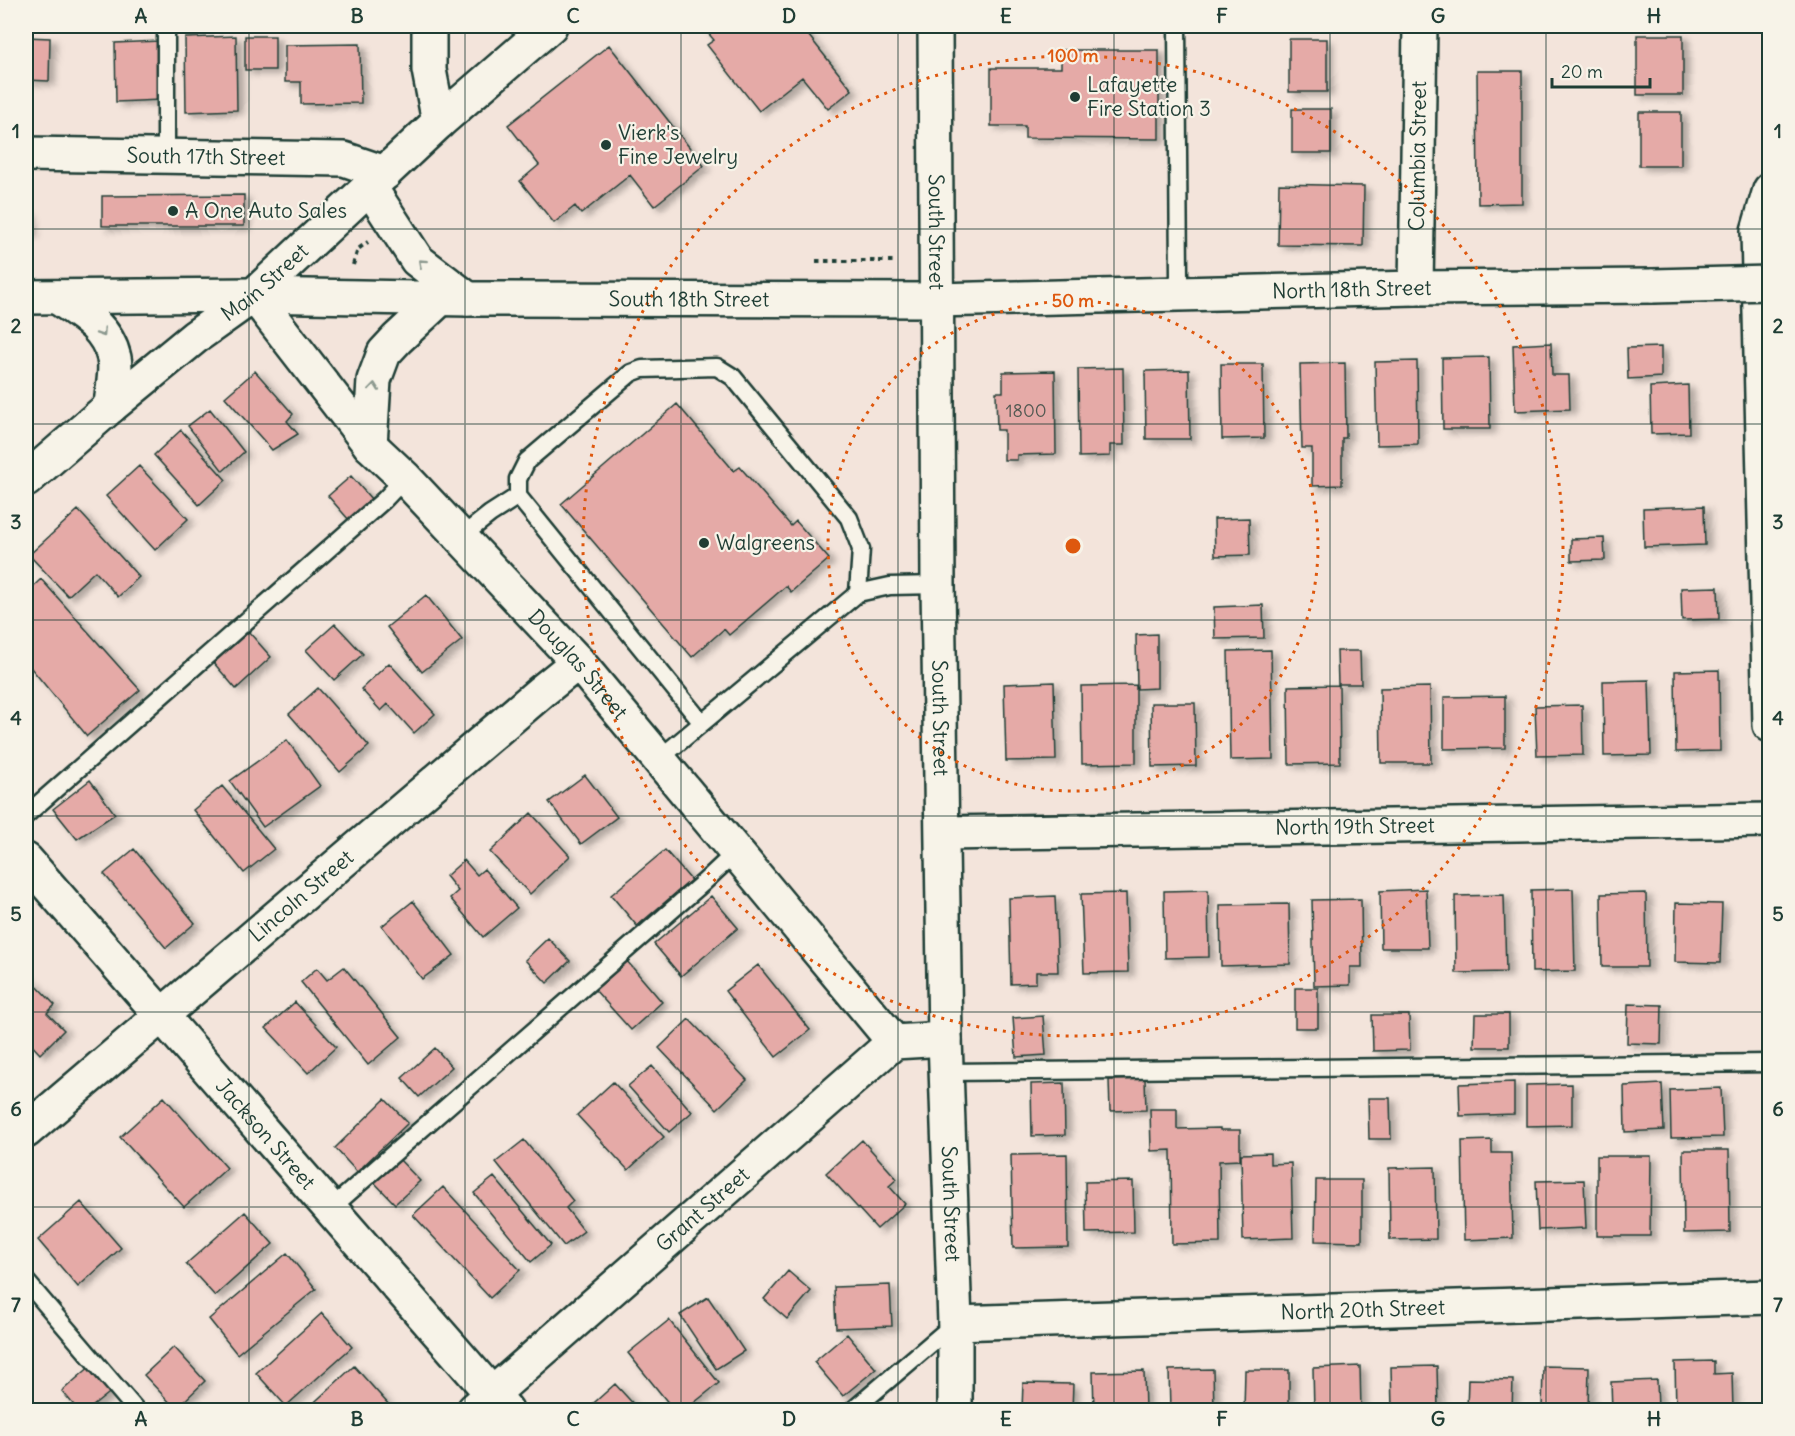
<svg xmlns="http://www.w3.org/2000/svg" width="1795" height="1436" viewBox="0 0 1795 1436" font-family="Delius,sans-serif">
  <style>
    .building { fill: #e5aaa7; stroke: #1f3d34; stroke-width: 1.5; filter: url(#shadow) }
    .lines { fill: none; stroke-linecap: round; stroke-linejoin: round }
    .service-casing { stroke: #1f3d34; stroke-width: 21 }
    .minor-casing { stroke: #1f3d34; stroke-width: 38 }
    .secondary-casing { stroke: #1f3d34; stroke-width: 38 }
    .primary-casing { stroke: #1f3d34; stroke-width: 38 }
    .path { stroke: #1f3d34; stroke-width: 4; stroke-dasharray: 4.5 4.5; stroke-linecap: butt }
    .service { stroke: #f7f3e8; stroke-width: 16 }
    .minor { stroke: #f7f3e8; stroke-width: 33 }
    .secondary { stroke: #f7f3e8; stroke-width: 33 }
    .primary { stroke: #f7f3e8; stroke-width: 33 }
    .secondary-bridge-casing { stroke: #1f3d34; stroke-width: 38; stroke-linecap: butt }
    .secondary-bridge { stroke: #f7f3e8; stroke-width: 33 }
    .oneway { stroke: #8b988e }
    .grid { fill: none; stroke: #1f3d34; stroke-width: 1.5; stroke-opacity: 0.55 }
    .ring { fill: none; stroke: #de580e; stroke-width: 3; stroke-dasharray: 3 6 }
    .poi-dot { fill: #1f3d34; stroke: #f7f3e8; stroke-width: 2 }
    .labels { text-anchor: middle; stroke-width: 4.5; stroke-linejoin: round; paint-order: stroke }
    .number-label { font-size: 18px; fill: #505851 }
    .poi-label { font-size: 21px; fill: #1f3d34; stroke: #f7f3e8; text-anchor: start }
    .street-label { font-size: 21px; fill: #1f3d34; stroke: #f7f3e8 }
    .centre { fill: #de580e; stroke: #f7f3e8; stroke-width: 3 }
    .ring-label { font-size: 18px; text-anchor: middle; font-weight: bold; fill: #de580e; stroke: #f7f3e8; stroke-width: 4.5; stroke-linejoin: round; paint-order: stroke }
    .neatline { fill: none; stroke: #1f3d34; stroke-width: 2 }
    .grid-label { font-size: 20px; text-anchor: middle; font-weight: bold; fill: #1f3d34 }
  </style>
  <defs>
    <filter id="shadow"><feDropShadow dx="6" dy="4" stdDeviation="3" flood-color="#0004"/></filter>
  </defs>
  <rect width="100%" height="100%" fill="#f3e4db"/>
  <filter id="ink" filterUnits="userSpaceOnUse"><feTurbulence type="fractalNoise" baseFrequency=".0167" numOctaves="2"/><feDisplacementMap in="SourceGraphic" scale="12" xChannelSelector="R" yChannelSelector="G"/><feConvolveMatrix kernelMatrix="1 2 1 2 8 2 1 2 1" color-interpolation-filters="sRGB"/></filter>
  <g filter="url(#ink)">
    <path class="building" d="M702,26H801L852,90L828,109L802,77L759,111L707,45L714,40Z
      M1637,35H1683V95H1637Z
      M236,36L237,110L186,112L185,38Z
      M245,36H275V70H245Z
      M26,37L50,38L49,81L26,80Z
      M1289,39H1327V92H1289Z
      M159,41L161,100L116,102L115,43Z
      M360,44L361,103L301,104V82H285V45Z
      M609,45L704,166L654,206L630,175L581,214L575,206L554,223L520,181L539,165L508,125Z
      M1061,50H1159V139L1025,138V126H991V68H1061Z
      M1477,71H1522V203L1478,204Z
      M1292,109H1331V153H1292Z
      M1639,112H1681V166H1639Z
      M1279,184L1364,186L1363,246L1278,245Z
      M244,195V226H102V196Z
      M26,212H30L31,234H26Z
      M1551,343L1552,375H1569L1570,409L1515,411L1513,345Z
      M1661,347V377L1628,379L1627,348Z
      M1489,357L1490,429H1443L1442,358Z
      M1417,361L1418,444L1377,445L1375,362Z
      M1345,363L1346,438H1342V485L1312,486V448H1302L1300,364Z
      M1221,364H1263L1264,438L1222,439Z
      M1123,368L1124,445H1110V456L1079,457L1078,369Z
      M1189,370L1190,439H1146L1145,371Z
      M255,371L293,414L287,421L298,434L272,450L225,397Z
      M1055,371L1056,454L1017,455V460H1004V430H997L996,392H1003V372Z
      M1688,385L1689,433L1651,434L1650,387Z
      M677,404L734,471L740,467L791,526L796,521L829,559L791,592L786,586L729,635L724,629L692,657L561,504Z
      M210,409L244,452L223,471L188,426Z
      M181,430L226,480L199,505L154,455Z
      M139,466L188,519L155,550L106,496Z
      M351,476L372,500L349,520L328,496Z
      M1704,506L1705,545L1644,547L1643,508Z
      M78,510L139,577L118,597L95,571L68,596L29,555Z
      M1249,518L1250,555L1215,556L1214,519Z
      M1604,538L1605,560L1571,561V539Z
      M41,579L140,690L87,736L26,662V593Z
      M1718,587L1719,619L1682,620L1681,588Z
      M426,595L462,640L422,672L387,627Z
      M1263,605L1264,638L1215,639L1214,607Z
      M335,624L363,654L334,680L306,650Z
      M248,631L271,657L236,689L213,662Z
      M1157,634V688L1137,689L1136,635Z
      M1271,650L1273,759L1230,760L1228,651Z
      M1337,651H1360L1361,684H1338Z
      M389,663L435,714L414,733L388,704L381,711L361,689Z
      M1719,670L1720,751L1676,752L1675,671Z
      M1649,680L1651,755L1604,756L1603,681Z
      M1054,682L1056,760L1006,761L1004,684Z
      M1136,685V763L1082,764L1081,686Z
      M1339,685L1340,763L1289,764L1288,686Z
      M1430,687L1431,763H1381L1380,688Z
      M318,688L369,746L340,772L289,714Z
      M1505,696V748L1444,749V697Z
      M1151,703H1195L1196,766L1152,767Z
      M1582,705L1583,755L1537,756L1535,706Z
      M287,740L320,786L263,827L230,781Z
      M585,775L617,817L581,844L549,802Z
      M90,780L115,814L77,839L53,809Z
      M222,786L274,849L244,873L193,810Z
      M531,813L570,856L530,894L490,852Z
      M134,849L195,923L166,948L104,874Z
      M665,850L691,880L637,926L611,895Z
      M464,860L477,875L484,869L517,908L483,937L450,898L458,891L446,876Z
      M1426,889L1428,948H1381L1380,891Z
      M1573,889L1575,971L1532,972L1531,890Z
      M1208,890L1209,957L1165,958L1164,891Z
      M1126,893L1128,972L1084,973L1081,894Z
      M1646,893L1647,967H1602L1601,894Z
      M1504,895L1506,972L1456,973L1455,896Z
      M711,896L738,928L681,976L654,944Z
      M1055,896L1058,972H1036V983L1011,984L1009,898Z
      M1361,899L1362,967H1350V985L1314,986L1312,900Z
      M413,901L454,955L422,979L382,926Z
      M1676,903L1722,904L1720,963L1675,962Z
      M1289,904L1290,964L1221,966L1220,905Z
      M548,938L570,961L547,983L525,960Z
      M627,961L662,1002L631,1030L595,990Z
      M758,965L810,1030L776,1057L725,991Z
      M344,967L401,1037L368,1065L301,982L317,968L327,980Z
      M26,975L55,1005L47,1013L64,1030L40,1054L26,1039Z
      M1295,988H1318V1028H1295Z
      M295,1002L336,1047L308,1073L266,1028Z
      M1628,1004L1662,1005L1661,1044L1627,1043Z
      M1475,1014H1509V1047H1474Z
      M1372,1015H1409L1410,1050L1373,1051Z
      M1043,1016L1046,1055L1016,1057L1013,1018Z
      M689,1019L747,1080L717,1109L659,1048Z
      M435,1048L452,1067L419,1097L402,1078Z
      M652,1066L692,1112L669,1132L628,1086Z
      M1145,1079L1146,1110L1110,1111L1109,1080Z
      M613,1082L664,1137L628,1170L577,1115Z
      M1514,1082V1114L1460,1116L1459,1084Z
      M1064,1083L1065,1135L1032,1136L1031,1084Z
      M1572,1084V1125L1526,1126V1085Z
      M1662,1084L1664,1130L1625,1132L1624,1086Z
      M1721,1088L1723,1137L1671,1138L1670,1090Z
      M164,1097L227,1168L184,1207L120,1137Z
      M1368,1098H1390L1391,1139H1369Z
      M385,1099L408,1123L357,1172L335,1148Z
      M1150,1109H1177V1129L1220,1128V1130H1240V1160L1219,1161L1220,1243L1172,1244L1171,1150L1151,1151Z
      M524,1140L573,1201L566,1208L584,1231L564,1246L496,1162Z
      M862,1140L897,1179L889,1186L905,1204L877,1229L826,1173Z
      M1492,1140V1153H1511L1513,1238L1464,1240L1462,1141Z
      M1683,1150H1729L1730,1232L1684,1233Z
      M1270,1153V1164L1291,1163L1293,1238L1243,1240L1241,1154Z
      M1067,1154L1068,1247L1013,1248L1011,1155Z
      M1597,1156H1651L1650,1236H1597Z
      M397,1157L420,1181L395,1204L372,1180Z
      M1435,1167L1436,1239L1390,1240L1389,1168Z
      M494,1177L551,1245L531,1262L474,1193Z
      M1316,1180H1362V1242L1315,1241Z
      M1584,1180L1586,1228L1538,1230L1536,1181Z
      M1133,1181L1134,1232L1086,1233L1085,1182Z
      M443,1187L520,1270L490,1298L413,1215Z
      M81,1202L121,1248L78,1287L38,1240Z
      M245,1212L273,1244L215,1296L186,1264Z
      M287,1253L316,1289L237,1354L209,1319Z
      M788,1271L811,1291L787,1319L764,1299Z
      M890,1285L892,1326L836,1328L834,1287Z
      M708,1297L744,1351L716,1369L680,1315Z
      M322,1313L352,1347L286,1406L256,1373Z
      M669,1320L719,1383L685,1410H674L628,1353Z
      M847,1334L876,1369L843,1396L814,1362Z
      M174,1347L205,1381L176,1409L144,1375Z
      M1714,1361V1374L1732,1373L1733,1410H1676L1675,1362Z
      M92,1365L113,1390L88,1410H78L62,1391Z
      M354,1366L390,1406L385,1410H306Z
      M1360,1366L1361,1410H1314L1313,1368Z
      M1437,1366L1438,1410H1392L1391,1367Z
      M1543,1366L1589,1367L1588,1410H1542Z
      M1213,1369L1214,1410H1170L1169,1370Z
      M1245,1370H1289V1410H1244Z
      M1144,1371L1145,1410H1094L1093,1372Z
      M1468,1379L1513,1380L1512,1410H1467Z
      M1657,1380L1658,1410H1612L1611,1382Z
      M1023,1383L1073,1384L1072,1410H1022Z
      M615,1384L639,1410H586Z
      M905,1405V1410H875V1406Z"/>
    <g class="lines">
      <defs>
        <path id="service" d="M1177,26L1179,278
          M166,157V26
          M461,537L490,514L518,496
          M858,593L890,586L938,585
          M659,759L858,593L861,549L849,518L733,377L717,367L642,369L631,373L527,461L518,479V496L702,723
          M26,815L384,500L405,478
          M946,1072L1770,1063
          M330,1209L704,882L736,852
          M26,1281L136,1410
          M853,1410L954,1324"/>
        <g id="minor">
          <path d="M429,26V70L439,122"/>
          <path id="s1" d="M26,154L344,159L385,173"/>
          <path d="M1770,190L1758,231L1770,725"/>
          <path id="s2" d="M1416,288L1420,26"/>
          <path id="s3" d="M254,295L370,445L405,478L578,662L894,1042"/>
          <path d="M370,445L374,380L384,353L397,339L441,298"/>
          <path id="s4" d="M943,833L1770,820"/>
          <path id="s5" d="M26,860L506,1410"/>
          <path id="s6" d="M26,1131L542,691L578,662"/>
          <path id="s7" d="M955,1323L1770,1297"/>
          <path id="s8" d="M474,1410L894,1042L945,1039"/>
        </g>
        <g id="secondary">
          <path d="M369,186L417,260L468,299"/>
          <path id="s9" d="M26,297L254,295L468,299L936,300L1416,288L1653,286"/>
          <path d="M57,297C81,313 107,327 114,358C117,372 112,391 111,406"/>
          <path id="s10" d="M26,480L111,406L195,337L254,295L439,122L550,26"/>
        </g>
        <g id="primary">
          <path id="s11" d="M935,26L938,585L945,1039L955,1323V1410"/>
        </g>
      </defs>
      <use href="#service" class="service-casing"/>
      <use href="#minor" class="minor-casing"/>
      <use href="#secondary" class="secondary-casing"/>
      <use href="#primary" class="primary-casing"/>
      <path class="path" d="M816,261H895
        M353,265L358,249L368,242"/>
      <use href="#service" class="service"/>
      <use href="#minor" class="minor"/>
      <use href="#secondary" class="secondary"/>
      <use href="#primary" class="primary"/>
      <defs>
        <path id="secondary-bridge" d="M1653,286L1770,283"/>
      </defs>
      <use href="#secondary-bridge" class="secondary-bridge-casing"/>
      <use href="#secondary-bridge" class="secondary-bridge"/>
    </g>
    <defs><path id="oneway-chevron" d="M-2-3.5L2.5 0L-2 3.5" fill="none" stroke-width="1.6" stroke-linecap="round" stroke-linejoin="round" transform="scale(1.5)"/></defs>
    <g class="oneway">
      <use href="#oneway-chevron" transform="translate(422 263) rotate(-138)"/>
      <use href="#oneway-chevron" transform="translate(102 333) rotate(56)"/>
      <use href="#oneway-chevron" transform="translate(374 387) rotate(-84)"/>
    </g>
  </g>
  <path class="grid" d="M249,26V1410M465,26V1410M681,26V1410M898,26V1410M1114,26V1410M1330,26V1410M1546,26V1410M26,229H1770M26,424H1770M26,620H1770M26,816H1770M26,1012H1770M26,1207H1770"/>
  <g class="ring">
    <circle cx="1073" cy="546" r="245"/>
    <circle cx="1073" cy="546" r="490"/>
  </g>
  <g class="poi-dot">
    <circle cx="1075" cy="97" r="6"/>
    <circle cx="606" cy="145" r="6"/>
    <circle cx="173" cy="211" r="6"/>
    <circle cx="704" cy="543" r="6"/>
  </g>
  <g class="labels">
    <g class="number-label">
      <text x="1026" y="417">1800</text>
    </g>
    <g class="poi-label">
      <text x="1087" y="92">Lafayette<tspan x="1087" dy="24">Fire Station 3</tspan></text>
      <text x="618" y="140">Vierk's<tspan x="618" dy="24">Fine Jewelry</tspan></text>
      <text x="185" y="218">A One Auto Sales</text>
      <text x="716" y="550">Walgreens</text>
    </g>
    <g class="street-label">
      <text dy="7" stroke="none"><textPath href="#s1" startOffset="180">South 17th Street</textPath></text>
      <text dy="7" stroke="none"><textPath href="#s2" startOffset="132">Columbia Street</textPath></text>
      <text dy="7" stroke="none"><textPath href="#s11" startOffset="206">South Street</textPath></text>
      <text dy="7" stroke="none"><textPath href="#s10" startOffset="310">Main Street</textPath></text>
      <text dy="7" stroke="none"><textPath href="#s9" startOffset="1326">North 18th Street</textPath></text>
      <text dy="7" stroke="none"><textPath href="#s9" startOffset="663">South 18th Street</textPath></text>
      <text dy="7" stroke="none"><textPath href="#s3" startOffset="492">Douglas Street</textPath></text>
      <text dy="7" stroke="none"><textPath href="#s11" startOffset="692">South Street</textPath></text>
      <text dy="7" stroke="none"><textPath href="#s4" startOffset="412">North 19th Street</textPath></text>
      <text dy="7" stroke="none"><textPath href="#s6" startOffset="362">Lincoln Street</textPath></text>
      <text dy="7" stroke="none"><textPath href="#s5" startOffset="364">Jackson Street</textPath></text>
      <text dy="7" stroke="none"><textPath href="#s11" startOffset="1178">South Street</textPath></text>
      <text dy="7" stroke="none"><textPath href="#s8" startOffset="304">Grant Street</textPath></text>
      <text dy="7" stroke="none"><textPath href="#s7" startOffset="408">North 20th Street</textPath></text>
    </g>
  </g>
  <circle cx="1073" cy="546" r="9" class="centre"/>
  <g class="ring-label">
    <text x="1073" y="62">100 m</text>
    <text x="1073" y="307">50 m</text>
  </g>
  <rect width="1795" height="1436" fill="none" stroke="#f7f3e8" stroke-width="66"/>
  <path d="M1552 78v9h98v-9" fill="none" stroke="#1f3d34" stroke-width="3"/>
  <text x="1561" y="78" font-size="18" fill="#1f3d34" stroke="#f7f3e8" stroke-width="4.5" paint-order="stroke">20 m</text>
  <rect x="33" y="33" width="1729" height="1370" class="neatline"/>
  <g class="grid-label">
    <text x="141" y="23">A</text>
    <text x="357" y="23">B</text>
    <text x="573" y="23">C</text>
    <text x="789" y="23">D</text>
    <text x="1006" y="23">E</text>
    <text x="1222" y="23">F</text>
    <text x="1438" y="23">G</text>
    <text x="1654" y="23">H</text>
    <text x="16" y="138">1</text>
    <text x="1778" y="138">1</text>
    <text x="16" y="333">2</text>
    <text x="1778" y="333">2</text>
    <text x="16" y="529">3</text>
    <text x="1778" y="529">3</text>
    <text x="16" y="725">4</text>
    <text x="1778" y="725">4</text>
    <text x="16" y="921">5</text>
    <text x="1778" y="921">5</text>
    <text x="16" y="1116">6</text>
    <text x="1778" y="1116">6</text>
    <text x="16" y="1312">7</text>
    <text x="1778" y="1312">7</text>
    <text x="141" y="1426">A</text>
    <text x="357" y="1426">B</text>
    <text x="573" y="1426">C</text>
    <text x="789" y="1426">D</text>
    <text x="1006" y="1426">E</text>
    <text x="1222" y="1426">F</text>
    <text x="1438" y="1426">G</text>
    <text x="1654" y="1426">H</text>
  </g>
</svg>
